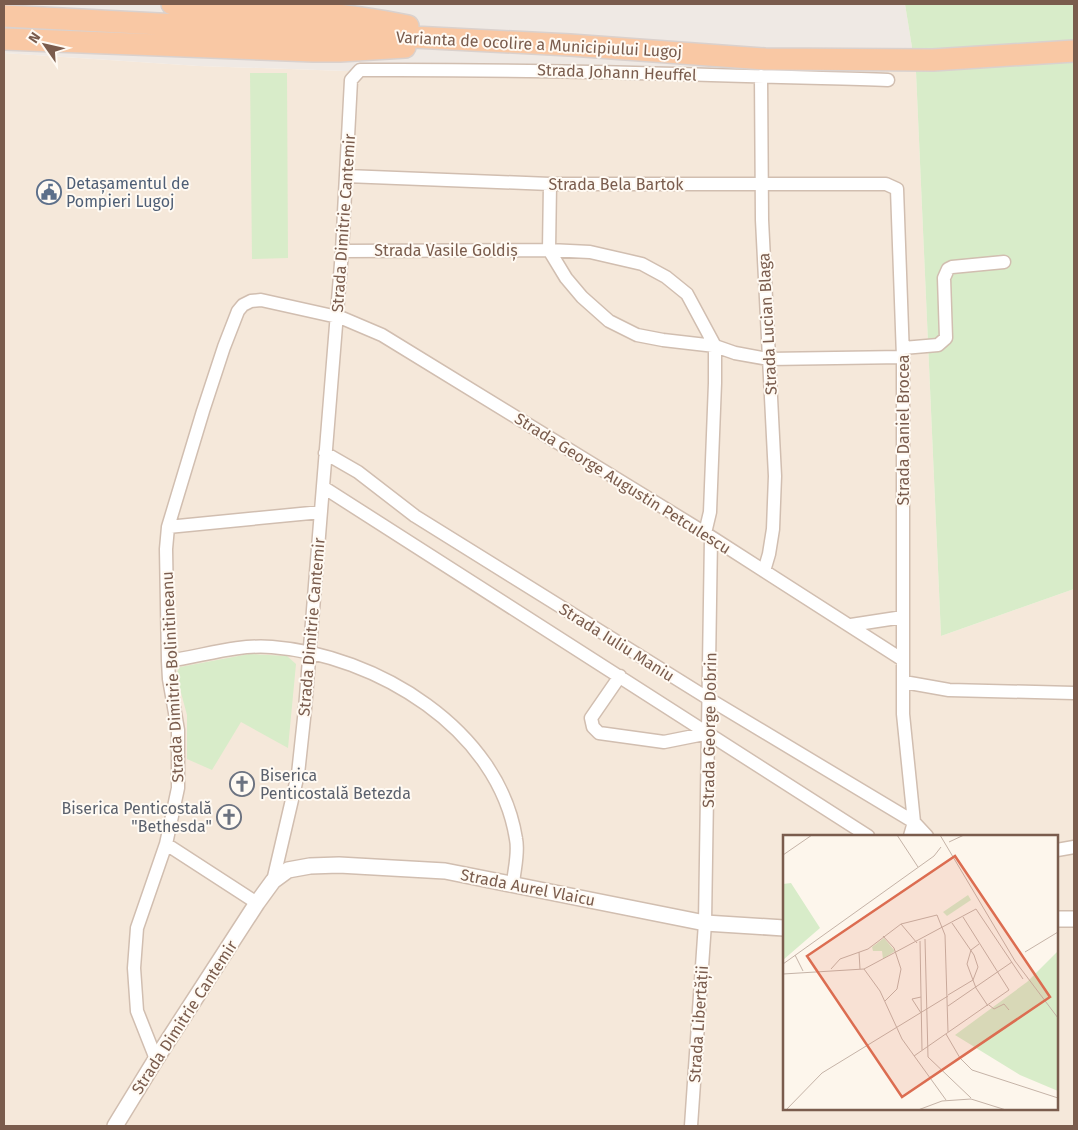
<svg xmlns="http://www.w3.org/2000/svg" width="1078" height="1130" viewBox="0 0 1078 1130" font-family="'Fira Sans',sans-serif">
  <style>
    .residential { fill: #f5e8da; fill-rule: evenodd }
    .industrial { fill: #efe9e4 }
    .green { fill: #d8ecc9 }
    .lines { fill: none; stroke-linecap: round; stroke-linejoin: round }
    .minor-casing { stroke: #d1beb0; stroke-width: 15 }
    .tertiary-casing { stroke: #d1beb0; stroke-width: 18 }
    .trunk-casing { stroke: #dad1cd; stroke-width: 24 }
    .minor { stroke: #fff; stroke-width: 12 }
    .tertiary { stroke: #fff; stroke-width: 15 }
    .trunk { stroke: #f9c8a4; stroke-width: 21 }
    .labels { text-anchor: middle; stroke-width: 4; stroke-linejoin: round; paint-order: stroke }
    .street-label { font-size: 16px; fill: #7a5c4d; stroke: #fffaf3 }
    .service-label { font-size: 16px; fill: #4e5e75; stroke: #fffaf3; text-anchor: start }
    .worship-label { font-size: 16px; fill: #5b616d; stroke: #fffaf3; text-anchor: start }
    .inset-road { fill: none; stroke: #c5b3a7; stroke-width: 1 }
    .view { fill: #dc6d51; fill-opacity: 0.15; stroke: #dc6d51; stroke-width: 2.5 }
    .inset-edge { fill: none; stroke: #7a5c4d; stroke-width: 2.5 }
  </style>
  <rect width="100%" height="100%" fill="#fdf6ec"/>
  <path class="residential" d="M4,53L199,66L346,71L676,70L916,72L941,636L1074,589V1126H4ZM784,836H1057V1109H784Z"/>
  <path class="industrial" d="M4,4H905L916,72L676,70L346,71L199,66L4,53Z"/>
  <path class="green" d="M905,4H1074V589L941,636L916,72Z
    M250,73H287L288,258L252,259Z
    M249,654L287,656L296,664L288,748L241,722L212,770L187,759V715L176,674L180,667Z"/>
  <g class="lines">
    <defs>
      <path id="minor" d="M761,76L762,220L775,476L773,529L769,554L764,571
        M346,176L550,184H886L897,189L903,357V714L914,822L910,836
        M550,184L549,250L566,278L582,297L609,321L637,335L663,340L715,346L735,353L768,359L903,357
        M342,251L549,250L590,252L642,264L666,277L687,294L715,346V383L710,512L705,533
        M903,348L938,345L946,338L944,278L948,269L952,267L1004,262
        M325,453L358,472L415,516L709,699L914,822L927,836
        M323,487L868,836
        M168,527L321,512
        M851,625L903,617
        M168,661C203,656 237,644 272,647C376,655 499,729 516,839C519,853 514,870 513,884
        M620,676L591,718L593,727L599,733L664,742L709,733
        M904,682L949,690L1074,693
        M166,844L257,903
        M1057,850L1074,847
        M273,881L298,774L305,709L342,251L351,80L360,70C536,69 712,75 888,80
        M156,1059L137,1011L134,968L137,928L166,844L178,788V730L169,679L168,661L166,549L168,527L203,411L224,347L238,311L243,305L251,301L261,300L342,318L382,335L705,533L903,660
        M691,1126L705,923L711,537"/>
      <path id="tertiary" d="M1057,919H1074
        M115,1126L156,1059L257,903L273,881L288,870L310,866L339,865L445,871L705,923L784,928"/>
      <path id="trunk" d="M172,4C251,8 330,10 408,26
        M4,16L570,45L765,59L933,60L1074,51
        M4,39L313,51H340L405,47"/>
    </defs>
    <use href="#minor" class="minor-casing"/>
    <use href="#tertiary" class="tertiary-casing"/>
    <use href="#trunk" class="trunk-casing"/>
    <use href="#minor" class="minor"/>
    <use href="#tertiary" class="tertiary"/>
    <use href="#trunk" class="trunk"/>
  </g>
  <defs>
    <symbol id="civic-ring" viewBox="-11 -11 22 22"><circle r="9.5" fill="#fffaf3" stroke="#5c6f8a" stroke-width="1.5"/><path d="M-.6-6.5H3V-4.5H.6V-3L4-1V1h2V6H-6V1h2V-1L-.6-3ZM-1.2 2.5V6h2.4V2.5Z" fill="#5c6f8a"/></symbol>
    <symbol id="church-ring" viewBox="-11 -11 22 22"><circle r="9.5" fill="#fffaf3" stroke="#6b7280" stroke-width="1.5"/><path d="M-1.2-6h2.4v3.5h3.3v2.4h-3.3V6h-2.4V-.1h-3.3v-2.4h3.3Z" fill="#6b7280"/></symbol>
  </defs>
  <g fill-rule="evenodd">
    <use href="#civic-ring" x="35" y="178" width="28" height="28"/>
    <use href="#church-ring" x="228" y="770" width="28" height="28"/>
    <use href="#church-ring" x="215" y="803" width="28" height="28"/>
  </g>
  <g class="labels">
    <g class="street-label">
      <text transform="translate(539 44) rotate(3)" y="6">Varianta de ocolire a Municipiului Lugoj</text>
      <text transform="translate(617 72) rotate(2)" y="6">Strada Johann Heuffel</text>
      <text x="616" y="190">Strada Bela Bartok</text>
      <text transform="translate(343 223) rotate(-86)" y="6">Strada Dimitrie Cantemir</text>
      <text x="446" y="256">Strada Vasile Goldiș</text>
      <text transform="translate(767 324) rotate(-93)" y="6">Strada Lucian Blaga</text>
      <text transform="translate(903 430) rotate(-90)" y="6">Strada Daniel Brocea</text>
      <text transform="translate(623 483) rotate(32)" y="6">Strada George Augustin Petculescu</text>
      <text transform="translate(311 627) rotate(-85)" y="6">Strada Dimitrie Cantemir</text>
      <text transform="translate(617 642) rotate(32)" y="6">Strada Iuliu Maniu</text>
      <text transform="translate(172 677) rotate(-93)" y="6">Strada Dimitrie Bolinitineanu</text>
      <text transform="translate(709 730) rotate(-89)" y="6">Strada George Dobrin</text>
      <text transform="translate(528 887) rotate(11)" y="6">Strada Aurel Vlaicu</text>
      <text transform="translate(184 1017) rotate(-57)" y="6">Strada Dimitrie Cantemir</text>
      <text transform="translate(698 1024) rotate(-86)" y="6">Strada Libertății</text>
    </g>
    <g class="service-label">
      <text x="66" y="189">Detașamentul de<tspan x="66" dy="18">Pompieri Lugoj</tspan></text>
    </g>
    <g class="worship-label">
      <text x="260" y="781">Biserica<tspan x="260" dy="18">Penticostală Betezda</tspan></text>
      <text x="212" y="814" text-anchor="end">Biserica Penticostală<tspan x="212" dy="18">"Bethesda"</tspan></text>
    </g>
  </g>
  <g transform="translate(783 835)">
    <rect width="275" height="275" fill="#fdf6ec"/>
    <path d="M8,48L37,93L0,125V49ZM185,60L188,65L164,81L160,77ZM101,103L112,116L100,124L99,116H90L89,112ZM275,116V256L237,240L172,200L244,147Z" fill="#d8ecc9"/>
    <path class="inset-road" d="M114,0L135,32M157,0L232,126L275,183M166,7L181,0M0,20L29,0M118,89L134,108M100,101L111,113L118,134L114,154L102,166M142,104L145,222L188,263M137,106L139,215M196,109L188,115L184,129L193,153L205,171M76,117L77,134M242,117L275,97M12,120L20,136M0,129L151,21L158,12M48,134L57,124L85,114L118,89L154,80L162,100L165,197M81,134L97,156L119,204L163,265M0,139L81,134L193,74L240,144M165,160L190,145L195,132L191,120L169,88M206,170L211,174L221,169L226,175M165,171L229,127M138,178L129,164L138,162M163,199L177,223L189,235L275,263M131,221L226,155L180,82M3,275L39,238L165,161M135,275L159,266L188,264L223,275"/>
    <path class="view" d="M172,21L267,162L119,262L24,121Z"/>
    <rect width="275" height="275" class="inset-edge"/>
  </g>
  <rect width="1078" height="1130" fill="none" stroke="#7a5c4d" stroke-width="10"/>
  <g transform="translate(45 45) rotate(304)" stroke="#fffaf3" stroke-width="4" paint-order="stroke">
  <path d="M0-4L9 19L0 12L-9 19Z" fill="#7a5c4d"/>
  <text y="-8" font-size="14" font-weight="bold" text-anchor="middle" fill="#7a5c4d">N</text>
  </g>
</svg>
